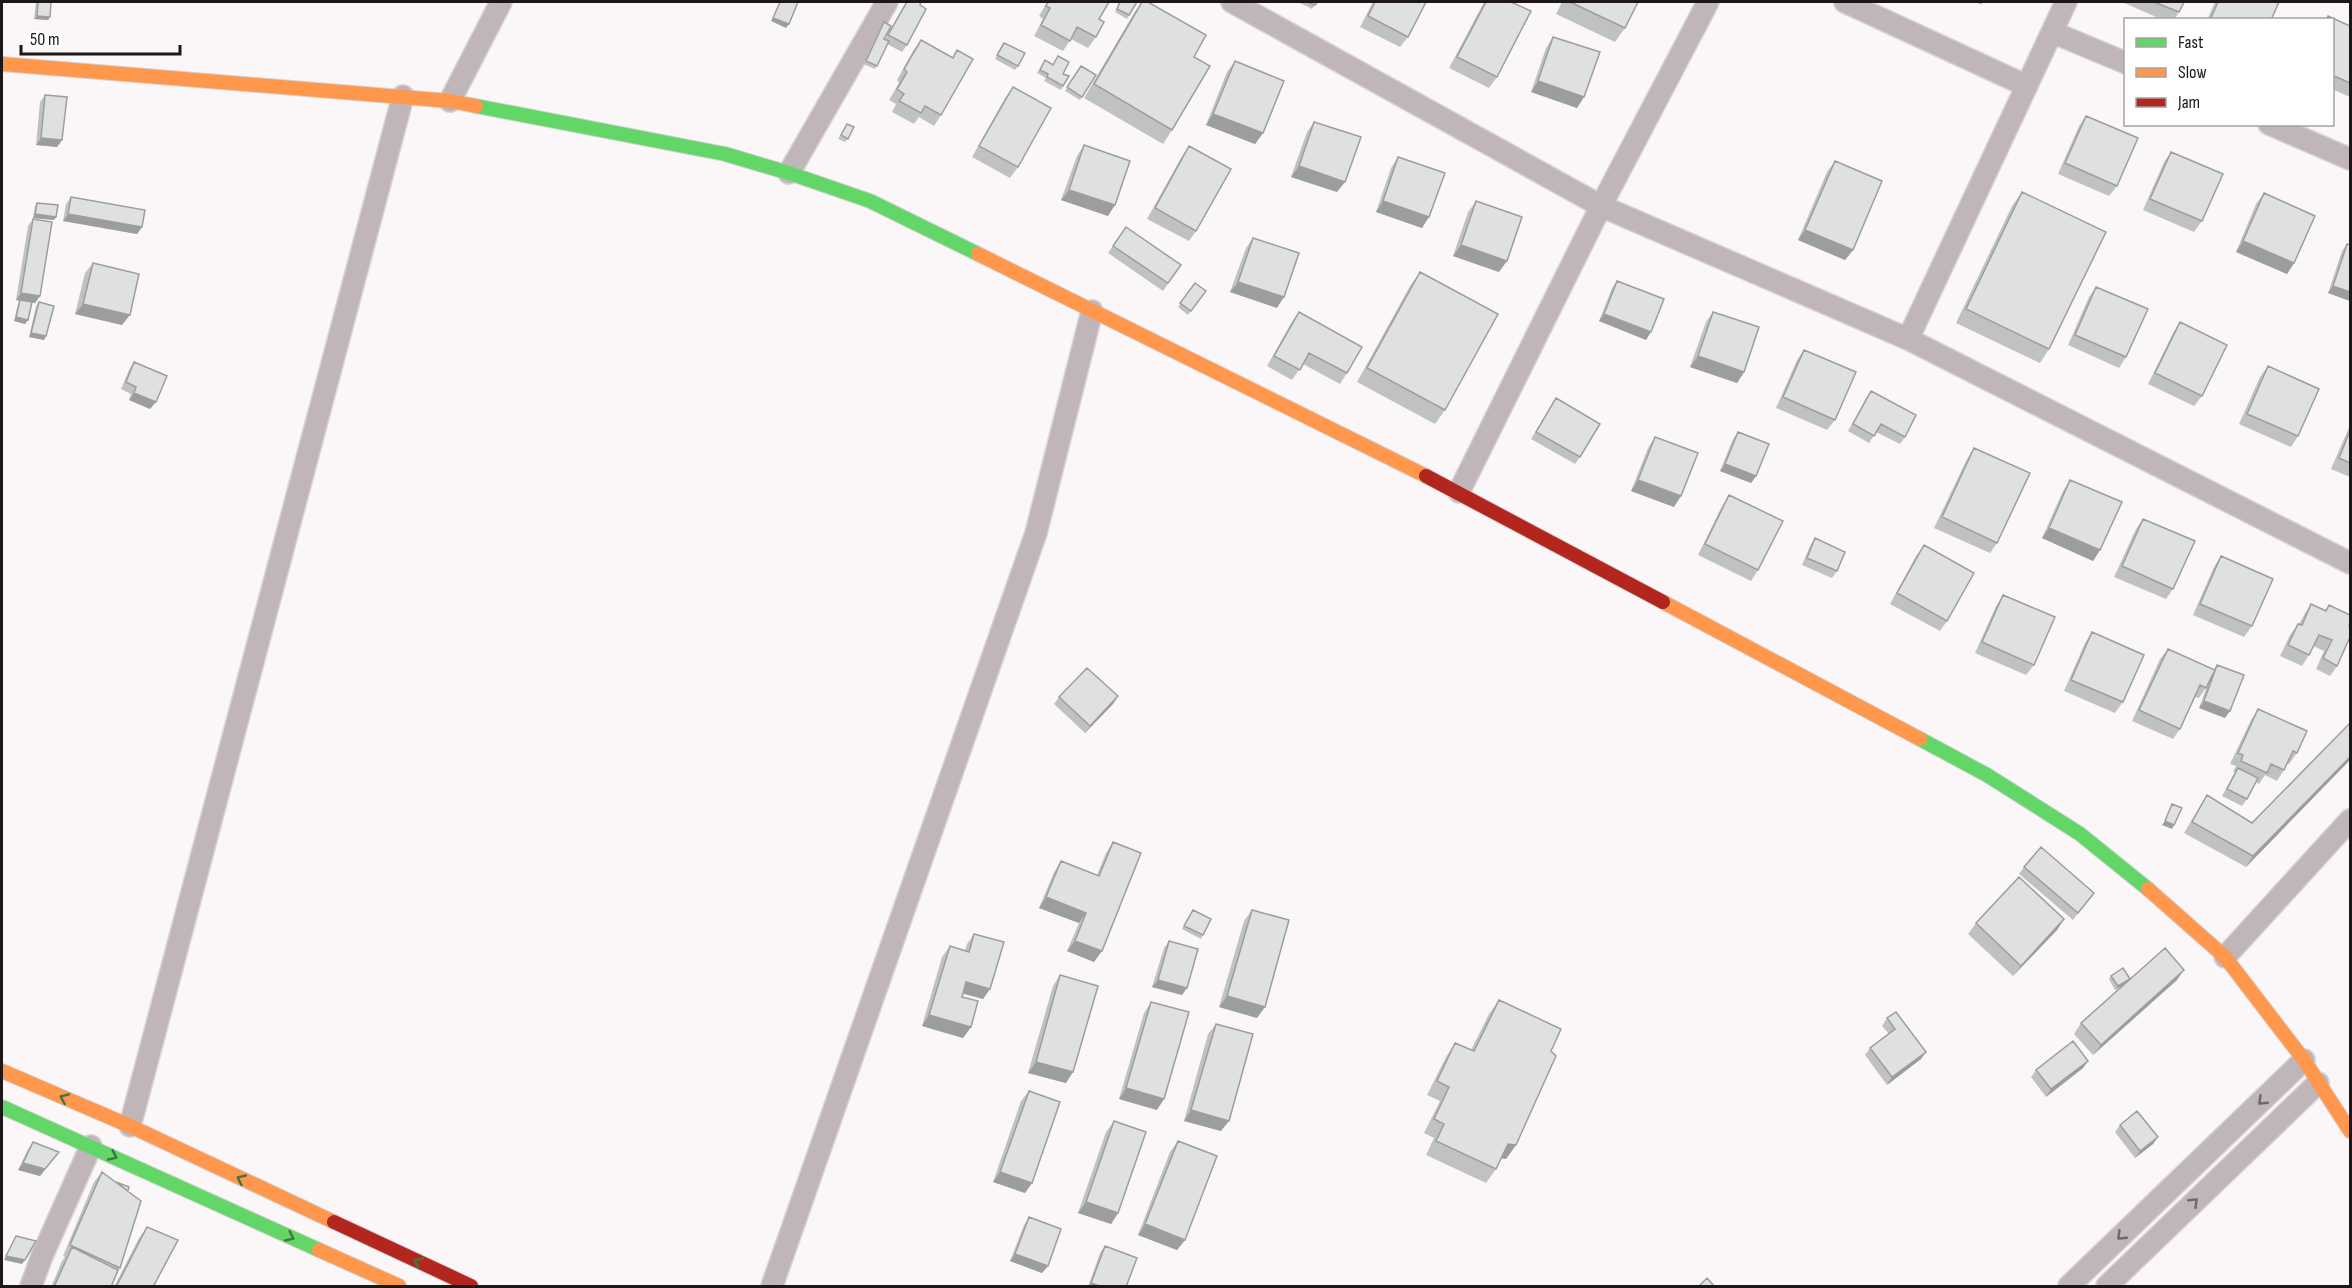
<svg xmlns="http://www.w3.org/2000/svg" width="2352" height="1288" viewBox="0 0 2352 1288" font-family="'Sofia Sans Condensed',sans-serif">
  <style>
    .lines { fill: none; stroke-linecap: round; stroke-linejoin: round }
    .street-casing { stroke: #d7d4d5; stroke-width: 24 }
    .fast-casing { stroke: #d7d4d5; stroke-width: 16 }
    .slow-casing { stroke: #d7d4d5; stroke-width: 16 }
    .jam-casing { stroke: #d7d4d5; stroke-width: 16 }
    .street { stroke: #c0b5b9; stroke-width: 21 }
    .fast { stroke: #63d668; stroke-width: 14 }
    .slow { stroke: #ff974d; stroke-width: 14 }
    .jam { stroke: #b3261e; stroke-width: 14 }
    .wall { fill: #c0c2c0 }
    .shaded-wall { fill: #9c9e9c }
    .building { fill: #dfe1df; stroke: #9c9e9c; stroke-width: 1.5 }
    .oneway { stroke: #407641 }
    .oneway2 { stroke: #6f666a }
  </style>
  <rect width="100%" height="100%" fill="#fbf7f9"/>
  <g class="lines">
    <defs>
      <path id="street" d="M1232,2L1601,206L1908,339L2350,563
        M1845,2L2027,86
        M2052,32L2126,63
        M450,101L501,2
        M2269,124L2350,159
        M789,173L887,2
        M1908,339L2066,2
        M1459,492L1601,206L1708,2
        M2225,957L2350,820
        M130,1126L403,96
        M31,1286L42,1256L91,1146
        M772,1286L1036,533L1092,311
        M2069,1286L2304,1060
        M2107,1286L2318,1083"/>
      <path id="fast" d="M476,106L725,154L789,173L870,201L978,254
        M1920,739L1987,775L2080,834L2148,889
        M2,1107L319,1250"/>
      <path id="slow" d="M2,64L450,101L476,106
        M978,254L1426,476
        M1663,602L1920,739
        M2148,889L2225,957L2304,1060L2350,1131
        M2,1071L130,1126L334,1222
        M319,1250L399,1286"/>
      <path id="jam" d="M1426,476L1663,602
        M334,1222L471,1286"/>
    </defs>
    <use href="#street" class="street-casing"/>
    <use href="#fast" class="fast-casing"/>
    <use href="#slow" class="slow-casing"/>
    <use href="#jam" class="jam-casing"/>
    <use href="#street" class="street"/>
    <use href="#fast" class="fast"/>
    <use href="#slow" class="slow"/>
    <use href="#jam" class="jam"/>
  </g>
  <path class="wall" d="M36,2H51L50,17L48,20L34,19Z
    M906,2L907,45L902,52L887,44L875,69L863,64L881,26L884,22L885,39Z
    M1047,2H1109L1099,19L1096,37L1088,48L1071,39L1063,51L1034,36L1043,19L1039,16Z
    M1119,2H1137L1127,19L1115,12Z
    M1142,2L1194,57L1172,130L1163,144L1084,98L1134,13Z
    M1300,2H1317L1312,9L1300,3Z
    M1373,2H1426L1408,37L1400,47L1360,27Z
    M1484,2H1511L1497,77L1489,88L1449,68Z
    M1562,2H1638L1625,28L1615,42L1556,14Z
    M2122,2H2184L2179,12L2174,20H2163Z
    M2215,2H2279L2271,20H2207Z
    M2328,16L2350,26V97L2332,89V20H2326Z
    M1553,37L1584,97L1577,108L1531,92L1546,48Z
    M921,40L952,58L957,50L941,115L934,126L919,117L914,124L892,112L896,104L889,100L899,83L897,80L913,51Z
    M1004,43L1018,66L1015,70L995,59Z
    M1058,56L1063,74V86L1061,90L1044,81L1046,78L1037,73L1045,60L1053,64Z
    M1235,61L1263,133L1255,144L1206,125L1227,72Z
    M1081,66L1096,75L1080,100L1065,91Z
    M1013,87L1018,167L1010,178L972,157L1005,98Z
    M45,95L62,140L57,147L36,145L40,102Z
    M2086,116L2117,186L2109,196L2058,174L2079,126Z
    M1314,122L1337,192L1291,177L1307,132Z
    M847,124L848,139L845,142L838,139Z
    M1084,145L1108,216L1061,200L1077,156Z
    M1189,146L1196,231L1189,241L1147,219L1182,156Z
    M2171,152L2202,221L2194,232L2143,210L2164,162Z
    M1398,157L1422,228L1376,212L1391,168Z
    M1835,161L1853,250L1845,260L1798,240L1827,172Z
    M2022,192L2049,349L2040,363L1956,323L2012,206Z
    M2264,193L2294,263L2287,274L2236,252L2256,204Z
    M71,197L142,227L137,234L63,221L66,204Z
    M1476,201L1499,272L1453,256L1468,212Z
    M37,203L56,217L54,220L33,218L35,206Z
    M33,219L40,296L35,303H32L28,320L25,324L14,321L18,304L19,301L16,300L28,226Z
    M1126,227L1181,265L1163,291L1108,253Z
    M1253,238L1277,308L1230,292L1246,248Z
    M2347,244L2350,301L2328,293L2342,251Z
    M93,263L122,325L75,314L85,273Z
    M1420,272L1445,410L1435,424L1357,382L1410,286Z
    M1617,281L1646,340L1599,321L1612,288Z
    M1195,283L1206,291L1188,315L1178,307Z
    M2096,287L2126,357L2119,368L2068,345L2089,297Z
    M39,302L46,336L44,340L29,337L36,306Z
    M1299,312L1347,373L1340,384L1303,364L1292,380L1267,366L1291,323Z
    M1713,312L1744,372L1737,383L1690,367L1706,322Z
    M2180,322L2202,396L2194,406L2148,384L2173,333Z
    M1804,350L1835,420L1827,430L1776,408L1797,360Z
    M134,362L150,409L129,400L131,394L121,389L129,370Z
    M2268,366L2298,436L2291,447L2239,424L2260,377Z
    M1871,391L1905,437L1900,444L1876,432L1869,443L1848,431L1866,398Z
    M1556,398L1580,457L1575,464L1531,439Z
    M2350,425V477L2331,469Z
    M1738,432L1756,476L1751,483L1720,471L1733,439Z
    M1655,437L1674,507L1631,491L1648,448Z
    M1974,448L1997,543L1990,553L1934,528L1967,459Z
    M2070,480L2100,550L2093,561L2042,538L2063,491Z
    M1729,495L1758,570L1751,581L1698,555L1722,506Z
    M2143,519L2173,589L2166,599L2114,577L2136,529Z
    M1815,538L1837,571L1832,578L1802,565L1810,546Z
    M1924,545L1947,621L1940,631L1890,604L1916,556Z
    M2221,556L2252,626L2244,637L2193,615L2214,567Z
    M2003,595L2034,665L2026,675L1975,653L1996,606Z
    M2311,604L2325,610L2329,605L2349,626L2337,666L2330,676L2316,669L2324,651L2313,646L2309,655L2302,666L2280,656L2290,635L2298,624H2299L2304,615Z
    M2092,632L2123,702L2115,713L2064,691L2085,643Z
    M2168,649L2214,670L2217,665L2225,718L2199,708L2207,686L2199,698L2195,697L2180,729L2173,739L2132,721L2160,659Z
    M1118,696L1113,704L1085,733L1054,704L1059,697Z
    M2258,709L2297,753L2289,764L2287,763L2284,770L2277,781L2265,775L2259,784L2256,782L2247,799L2242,806L2222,796L2235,772H2233L2236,766L2230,764L2251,720Z
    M2350,723V760L2246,867L2184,833L2200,806L2207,795L2252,823Z
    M1113,842L1094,962L1067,951L1079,923L1039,908L1054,872L1061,861L1097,875L1106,853Z
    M2024,867L2094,893L2073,920L2019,874Z
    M1193,910L1203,935L1201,939L1182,929Z
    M1252,910L1257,1018L1219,1007L1244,921Z
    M2064,919L2057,930L2013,976L1968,934L1976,923Z
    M974,934L990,989L983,999L963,994L962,997L971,1027L963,1038L922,1026L942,957L950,946L965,951L967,944Z
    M1169,941L1182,995L1152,987L1164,948Z
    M1060,975L1066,1083L1028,1073L1053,986Z
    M2111,976L2130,979L2177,980L2093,1055L2074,1034L2081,1023L2125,984L2115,990L2109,979Z
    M1499,1000L1551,1051L1516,1145L1506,1159L1501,1158L1496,1169L1486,1183L1426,1155L1434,1138L1424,1133L1440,1101L1427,1095L1446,1057L1455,1043L1471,1050L1489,1014Z
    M1151,1002L1157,1110L1119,1099L1144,1013Z
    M1887,1018L1921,1059L1887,1085L1865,1055L1870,1048L1889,1034L1882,1026Z
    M1216,1024L1221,1131L1184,1121L1208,1034Z
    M2088,1061L2083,1068L2046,1097L2031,1077L2036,1070Z
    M1029,1091L1032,1183L1025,1193L993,1182L1021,1101Z
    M1114,1121L1118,1213L1111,1224L1078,1213L1106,1132Z
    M2120,1125L2158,1137L2153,1144L2135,1158L2115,1132Z
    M1178,1141L1185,1240L1177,1250L1138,1235L1170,1152Z
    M33,1142L59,1152L40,1176L18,1170L28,1149Z
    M102,1172L128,1191L120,1268L111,1287H51L62,1261L65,1257L63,1256L94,1182Z
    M1029,1217L1048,1266L1042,1273L1010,1261L1024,1225Z
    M147,1227L153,1287H114L139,1238Z
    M1105,1246L1126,1287H1088L1100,1253Z"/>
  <path class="shaded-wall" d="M1974,2H1984L1981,4Z
    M37,16L50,17L48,20L34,19Z
    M773,18L789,24L786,28L771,21Z
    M1538,81L1584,97L1577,108L1531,92Z
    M1213,114L1263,133L1255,144L1206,125Z
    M41,138L62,140L57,147L36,145Z
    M1299,166L1345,182L1337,192L1291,177Z
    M1069,190L1115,205L1108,216L1061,200Z
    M1383,201L1429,217L1422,228L1376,212Z
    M35,214L56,217L54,220L33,218Z
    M68,214L142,227L137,234L63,221Z
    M1805,230L1853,250L1845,260L1798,240Z
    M2243,241L2294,263L2287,274L2236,252Z
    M1461,245L1507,261L1499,272L1453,256Z
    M1238,282L1284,297L1277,308L1230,292Z
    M2333,286L2350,292V301L2328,293Z
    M21,293L40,296L35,303L16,300Z
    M83,304L130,315L122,325L75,314Z
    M1604,314L1651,332L1646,340L1599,321Z
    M16,317L28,320L25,324L14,321Z
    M31,333L46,336L44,340L29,337Z
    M1698,356L1744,372L1737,383L1690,367Z
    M134,393L156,402L150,409L129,400Z
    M1725,464L1756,476L1751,483L1720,471Z
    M1638,480L1681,496L1674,507L1631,491Z
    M2049,528L2100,550L2093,561L2042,538Z
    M1118,696L1113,704L1085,733L1090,726Z
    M2204,701L2230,711L2225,718L2199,708Z
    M2350,757V760L2246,867L2253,856Z
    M2165,821L2174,825L2172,829L2162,825Z
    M1046,897L1086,913L1079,923L1039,908Z
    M2064,919L2057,930L2013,976L2021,966Z
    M1075,941L1102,951L1094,962L1067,951Z
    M2184,970L2177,980L2093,1055L2101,1045Z
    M2130,979L2127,983L2115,990L2118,986Z
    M1158,980L1187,988L1182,995L1152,987Z
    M966,982L990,989L983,999L959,992Z
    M1227,996L1265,1007L1257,1018L1219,1007Z
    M929,1015L971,1027L963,1038L922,1026Z
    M1926,1052L1921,1059L1887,1085L1892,1077Z
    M2088,1061L2083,1068L2046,1097L2051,1089Z
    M1036,1062L1073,1072L1066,1083L1028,1073Z
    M1126,1088L1164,1099L1157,1110L1119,1099Z
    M1191,1110L1229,1121L1221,1131L1184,1121Z
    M2158,1137L2153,1144L2135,1158L2140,1151Z
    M1508,1144L1516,1145L1506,1159L1498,1158Z
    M59,1152L40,1176L18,1170L23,1163Z
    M1000,1172L1032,1183L1025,1193L993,1182Z
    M1086,1202L1118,1213L1111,1224L1078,1213Z
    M1145,1224L1185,1240L1177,1250L1138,1235Z
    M1015,1254L1048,1266L1042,1273L1010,1261Z
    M6,1256L25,1260L22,1264L4,1260Z
    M1091,1283L1102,1287H1089Z"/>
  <path class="building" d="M38,2H51L50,17L37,16Z
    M780,2H798L789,24L773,18Z
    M907,2H921L920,5L926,9L907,45L888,35Z
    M1048,2H1109L1099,19L1104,22L1096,37L1077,27L1070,41L1041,25L1050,8L1046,6Z
    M1120,2H1137L1129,15L1117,9Z
    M1142,2H1148L1206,35L1194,57L1210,66L1172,130L1094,84Z
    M1307,2H1317L1315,5Z
    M1375,2H1426L1408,37L1368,16Z
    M1486,2H1511L1531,11L1497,77L1457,57Z
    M1570,2H1638L1625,28Z
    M2154,2H2184L2179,12Z
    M2218,2H2279L2271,20H2210Z
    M2328,16L2350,26V83L2332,75V20H2327Z
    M884,22L891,26L884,39L889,41L877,66L866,61Z
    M1553,37L1600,52L1584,97L1538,81Z
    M921,40L953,58L957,50L973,59L941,115L925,106L921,113L899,101L904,94L897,89L907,72L904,69Z
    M1004,43L1025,53L1018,66L997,55Z
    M1058,56L1069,62L1063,74L1069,76L1063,86L1047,77L1048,74L1040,70L1045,60L1053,65Z
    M1235,61L1284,81L1263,133L1213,114Z
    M1081,66L1096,75L1082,97L1067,87Z
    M1013,87L1051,108L1018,167L979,146Z
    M45,95L67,97L62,140L41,138Z
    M2086,116L2138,138L2117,186L2065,163Z
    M1314,122L1361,137L1345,182L1299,166Z
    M847,124L854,127L848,139L841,135Z
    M1084,145L1130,161L1115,205L1069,190Z
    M1189,146L1231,169L1196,231L1155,208Z
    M2171,152L2223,174L2202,221L2150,199Z
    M1398,157L1445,173L1429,217L1383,201Z
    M1835,161L1882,181L1853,250L1805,230Z
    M2022,192L2106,232L2049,349L1966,309Z
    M2264,193L2315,216L2294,263L2243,241Z
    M71,197L145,210L142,227L68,214Z
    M1476,201L1522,217L1507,261L1461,245Z
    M37,203L58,205L56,217L35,214Z
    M33,219L52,222L40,296L21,293Z
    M1126,227L1181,265L1168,283L1113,246Z
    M1253,238L1299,253L1284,297L1238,282Z
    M2347,244L2350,245V292L2333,286Z
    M93,263L139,274L130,315L83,304Z
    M1420,272L1498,314L1445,410L1367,368Z
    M1617,281L1664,299L1651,332L1604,314Z
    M1195,283L1206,291L1191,311L1180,303Z
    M2096,287L2148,309L2126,357L2075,335Z
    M20,300L32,302L28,320L16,317Z
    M39,302L54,306L46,336L31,333Z
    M1299,312L1362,347L1347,373L1309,353L1300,370L1274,356Z
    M1713,312L1759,327L1744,372L1698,356Z
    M2180,322L2227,345L2202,396L2155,373Z
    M1804,350L1856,372L1835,420L1783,397Z
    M134,362L167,376L156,402L134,393L136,387L126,382Z
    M2268,366L2319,389L2298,436L2247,414Z
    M1871,391L1916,415L1905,437L1881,424L1874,436L1853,424Z
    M1556,398L1600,424L1580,457L1536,432Z
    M2350,431V463L2339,458Z
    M1738,432L1769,444L1756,476L1725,464Z
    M1655,437L1698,453L1681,496L1638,480Z
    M1974,448L2030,473L1997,543L1942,517Z
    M2070,480L2122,502L2100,550L2049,528Z
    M1729,495L1783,521L1758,570L1705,544Z
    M2143,519L2195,541L2173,589L2122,566Z
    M1815,538L1845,552L1837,571L1807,558Z
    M1924,545L1974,573L1947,621L1897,593Z
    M2221,556L2273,579L2252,626L2200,604Z
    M2003,595L2055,617L2034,665L1982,642Z
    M2311,604L2326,611L2329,605L2350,615V623L2349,626L2350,627V637L2337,666L2323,658L2332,640L2319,635L2309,655L2288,645L2298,624L2302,625Z
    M2092,632L2144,655L2123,702L2071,680Z
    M2168,649L2215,670L2206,688L2200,685L2180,729L2139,710Z
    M2217,665L2244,675L2230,711L2204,701Z
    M1087,668L1118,696L1090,726L1059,697Z
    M2258,709L2307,731L2297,753L2293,751L2284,770L2271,764L2267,773L2241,761L2243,755L2238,753Z
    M2350,723V757L2253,856L2192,822L2207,795L2252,823Z
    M2238,768L2258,778L2247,799L2227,789Z
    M2172,804L2182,808L2174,825L2165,821Z
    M1113,842L1141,853L1102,951L1075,941L1086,913L1046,897L1061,861L1099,876Z
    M2041,847L2094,893L2078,913L2024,867Z
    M2019,877L2064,919L2021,966L1976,923Z
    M1193,910L1211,919L1203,935L1184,926Z
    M1252,910L1289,920L1265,1007L1227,996Z
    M974,934L1004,942L990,989L966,982L962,997L978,1001L971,1027L929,1015L950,946L969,952Z
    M1169,941L1198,949L1187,988L1158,980Z
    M2165,948L2184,970L2101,1045L2081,1023Z
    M2123,968L2130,979L2118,986L2111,976Z
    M1060,975L1098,986L1073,1072L1036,1062Z
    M1499,1000L1561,1029L1551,1051L1556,1056L1516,1145L1508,1144L1496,1169L1436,1141L1444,1124L1434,1119L1449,1087L1437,1081L1455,1043L1474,1051Z
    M1151,1002L1189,1012L1164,1099L1126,1088Z
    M1896,1012L1926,1052L1892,1077L1870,1048L1895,1029L1887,1018Z
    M1216,1024L1253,1034L1229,1121L1191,1110Z
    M2073,1041L2088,1061L2051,1089L2036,1070Z
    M1029,1091L1060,1102L1032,1183L1000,1172Z
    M2137,1111L2158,1137L2140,1151L2120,1125Z
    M1114,1121L1146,1132L1118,1213L1086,1202Z
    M1178,1141L1217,1156L1185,1240L1145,1224Z
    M33,1142L59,1152L45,1169L23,1163Z
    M102,1172L141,1201L120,1268L70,1245Z
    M116,1182L129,1187L128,1191Z
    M1029,1217L1061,1229L1048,1266L1015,1254Z
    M147,1227L178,1240L153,1287H116Z
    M16,1236L36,1241L25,1260L6,1256Z
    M1105,1246L1137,1258L1126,1287H1102L1091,1283Z
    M72,1247L118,1270L111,1287H54Z
    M1707,1278L1715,1287H1698Z"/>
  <defs><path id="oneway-chevron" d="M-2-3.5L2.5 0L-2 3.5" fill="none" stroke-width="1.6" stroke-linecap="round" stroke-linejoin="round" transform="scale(1.5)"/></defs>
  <g class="oneway">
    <use href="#oneway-chevron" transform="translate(64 1098) rotate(-157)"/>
    <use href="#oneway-chevron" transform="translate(113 1156) rotate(25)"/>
    <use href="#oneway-chevron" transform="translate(241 1179) rotate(-155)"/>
    <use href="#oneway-chevron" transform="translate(290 1237) rotate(25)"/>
    <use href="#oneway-chevron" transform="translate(418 1262) rotate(-155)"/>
  </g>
  <g class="oneway2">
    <use href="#oneway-chevron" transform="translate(2262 1101) rotate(136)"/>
    <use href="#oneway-chevron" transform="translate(2194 1202) rotate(-44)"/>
    <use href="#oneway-chevron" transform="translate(2121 1236) rotate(136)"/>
  </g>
  <rect width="2352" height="1288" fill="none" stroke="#1e171a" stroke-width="6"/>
  <rect x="2124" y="18" width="210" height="108" fill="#ffffff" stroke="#a5a2a3" stroke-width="1.5"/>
  <rect x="2136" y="38" width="30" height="9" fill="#63d668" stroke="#a5a2a3" stroke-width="1.5"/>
  <text x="2178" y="48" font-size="18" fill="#1e171a">Fast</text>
  <rect x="2136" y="68" width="30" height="9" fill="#ff974d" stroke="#a5a2a3" stroke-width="1.5"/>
  <text x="2178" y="78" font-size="18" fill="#1e171a">Slow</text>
  <rect x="2136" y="98" width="30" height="9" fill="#b3261e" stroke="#a5a2a3" stroke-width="1.5"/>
  <text x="2178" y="108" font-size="18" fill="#1e171a">Jam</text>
  <path d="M21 45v9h159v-9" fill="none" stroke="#1e171a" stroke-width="3"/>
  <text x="30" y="45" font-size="18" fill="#1e171a" stroke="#ffffff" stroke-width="4.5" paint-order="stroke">50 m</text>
</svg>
